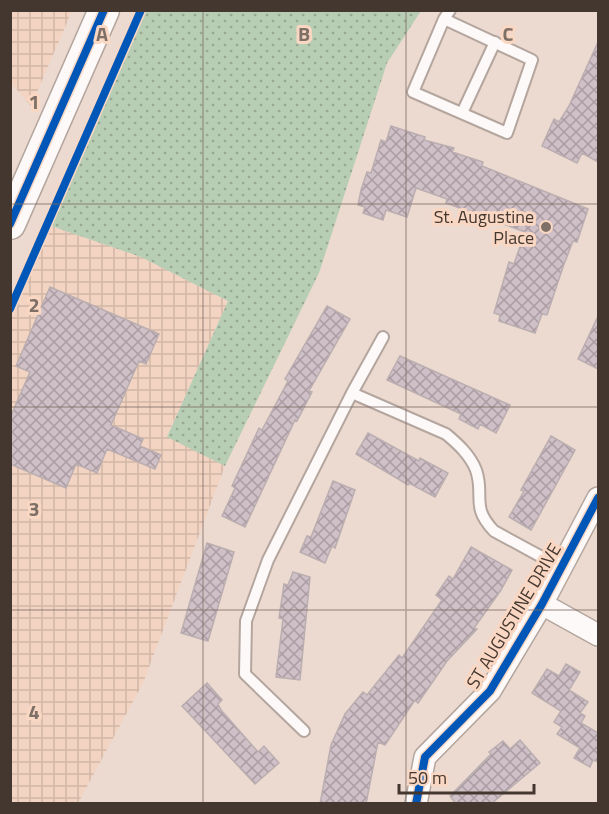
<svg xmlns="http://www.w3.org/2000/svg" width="609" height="814" viewBox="0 0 609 814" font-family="'Titillium Web',sans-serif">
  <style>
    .industrial { fill: url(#industrial-grid) }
    .grass { fill: url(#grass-dots) }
    .building { fill: url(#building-cross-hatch); stroke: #baaeb0; stroke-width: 1.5 }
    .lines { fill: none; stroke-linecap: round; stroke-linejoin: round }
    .service-casing { stroke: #b4a69e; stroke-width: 14 }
    .minor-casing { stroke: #b4a69e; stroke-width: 24 }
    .secondary-casing { stroke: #b4a69e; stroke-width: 33 }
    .service { stroke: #fcf9f8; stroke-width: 10 }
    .minor { stroke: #fcf9f8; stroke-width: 21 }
    .secondary { stroke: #fcf9f8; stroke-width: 30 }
    .cycleway-casing { stroke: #f9d7c3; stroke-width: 11 }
    .cycleway { stroke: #0057b8; stroke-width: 8 }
    .grid { fill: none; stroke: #7f7067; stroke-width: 1.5; stroke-opacity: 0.55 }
    .poi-dot { fill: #7f7067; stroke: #f9d7c3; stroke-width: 2 }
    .labels { text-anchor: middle; stroke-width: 6; stroke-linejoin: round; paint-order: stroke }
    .poi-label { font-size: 18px; fill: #44372f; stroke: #f9d7c3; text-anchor: end }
    .street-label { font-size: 18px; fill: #44372f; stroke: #f9d7c3 }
    .grid-label { font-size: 20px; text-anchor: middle; font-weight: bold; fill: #7f7067; stroke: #f9d7c3; stroke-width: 6; stroke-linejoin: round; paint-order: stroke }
  </style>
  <defs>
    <pattern id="industrial-grid" width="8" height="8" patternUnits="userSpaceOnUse" patternTransform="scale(1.5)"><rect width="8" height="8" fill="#f3d4c2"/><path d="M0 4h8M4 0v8" fill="none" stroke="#d2b7a7"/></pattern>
    <pattern id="grass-dots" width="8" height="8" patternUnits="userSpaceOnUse" patternTransform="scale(1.5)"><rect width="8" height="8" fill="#b8ceb4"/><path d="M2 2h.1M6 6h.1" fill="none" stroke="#97a893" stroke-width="1.8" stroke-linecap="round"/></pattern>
    <pattern id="building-cross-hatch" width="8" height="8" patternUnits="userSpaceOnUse" patternTransform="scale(1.5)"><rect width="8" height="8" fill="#cfbfc7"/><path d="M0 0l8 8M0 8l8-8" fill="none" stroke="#aa9ca2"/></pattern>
  </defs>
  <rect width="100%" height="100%" fill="#ecdad0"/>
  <path class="industrial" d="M11,10L72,11L31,106L11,83Z
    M51,226L141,257L228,301L167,436L225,466L143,683L78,803L11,804V314Z"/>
  <path class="grass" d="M143,11H421L387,63L319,273L225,466L167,437L228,301L141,257L51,226Z"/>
  <path class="building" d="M598,42V162L582,153L577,163L542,146L554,119L559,122L569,106Z
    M391,126L425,137L424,140L454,148L452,152L483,162L482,166L588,209L577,242L573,241L563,267L547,315L542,314L535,333L499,321L500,315L494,313L509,262L514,264L525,232L446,203L447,199L416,188L407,217L386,210L383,220L363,213L365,207L358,205L361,190L367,172L371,173L381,140L386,142Z
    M50,287L159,334L146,364L139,361L111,425L143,439L140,446L161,455L155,469L107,449L97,473L76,464L66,488L10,464V418L30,372L16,366Z
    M327,306L350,319L309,391L312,392L297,421L295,420L245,527L222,516L235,488L232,486L259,428L262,430L288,381L285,379Z
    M598,316V369L578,359Z
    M400,356L510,405L496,433L480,424L478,429L459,419L461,414L387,380Z
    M368,433L419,461L420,458L448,473L435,497L409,483L408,485L356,454Z
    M551,436L575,450L531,530L509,517L524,491L521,490Z
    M333,481L355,490L335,548L332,546L325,563L300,552L307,536L311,537Z
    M207,543L234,552L208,641L181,633Z
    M471,547L512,570L501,590L474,628L477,629L447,661L418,703L415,700L385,745L378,742L366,804H320L331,745L345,714L363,692L367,695L399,655L402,658L442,600L436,595L449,576L453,579Z
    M293,572L310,577L300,680L276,677L283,619L279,618L284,584L288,585Z
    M566,664L580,672L569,690L588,702L580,713L585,716L581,723L598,733V762L593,760L590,767L574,758L580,748L557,734L562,727L554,722L561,711L532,693L547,669L559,676Z
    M207,683L222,700L218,704L221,710L258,752L264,746L279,763L255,784L182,706Z
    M520,740L540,763L491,804H456L450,796L491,754L489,752L503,741L510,749Z"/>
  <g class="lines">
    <defs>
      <path id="service" d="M444,19L532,60L507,133L413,92L444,19L450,10
        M462,113L495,42
        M352,393L446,434C458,444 470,455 476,470C485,496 470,506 494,531L562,568
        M304,731L245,674L246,621L268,560L352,393L383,337"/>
      <path id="minor" d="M542,604L598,635
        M416,804L425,757L490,691L542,604L598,498"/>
      <path id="secondary" d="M10,224L104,10"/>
    </defs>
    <use href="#service" class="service-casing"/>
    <use href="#minor" class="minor-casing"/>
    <use href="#secondary" class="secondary-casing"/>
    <use href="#service" class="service"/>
    <use href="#minor" class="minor"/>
    <use href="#secondary" class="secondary"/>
    <defs>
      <path id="cycleway" d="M10,224L104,10
        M10,309L141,10
        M416,804L425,757L490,691L542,604L598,498"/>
    </defs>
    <use href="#cycleway" class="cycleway-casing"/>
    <use href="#cycleway" class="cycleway"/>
  </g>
  <path class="grid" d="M203,10V804M406,10V804M10,204H598M10,407H598M10,610H598"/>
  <circle class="poi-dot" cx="546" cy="227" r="6"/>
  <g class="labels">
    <g class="poi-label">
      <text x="534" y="223">St. Augustine<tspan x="534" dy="21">Place</tspan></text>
    </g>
    <g class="street-label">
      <text transform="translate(514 616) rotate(-59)" y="6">ST AUGUSTINE DRIVE</text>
    </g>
  </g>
  <g class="grid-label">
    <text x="102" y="41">A</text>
    <text x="304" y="41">B</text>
    <text x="508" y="41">C</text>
    <text x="34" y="109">1</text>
    <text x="34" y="312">2</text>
    <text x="34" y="516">3</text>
    <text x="34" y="719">4</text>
  </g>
  <rect width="609" height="814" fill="none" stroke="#44372f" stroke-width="24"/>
  <path d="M399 784v9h135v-9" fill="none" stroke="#44372f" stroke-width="3"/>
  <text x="408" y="784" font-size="18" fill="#44372f" stroke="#f9d7c3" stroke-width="4.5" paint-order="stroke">50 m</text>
</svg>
